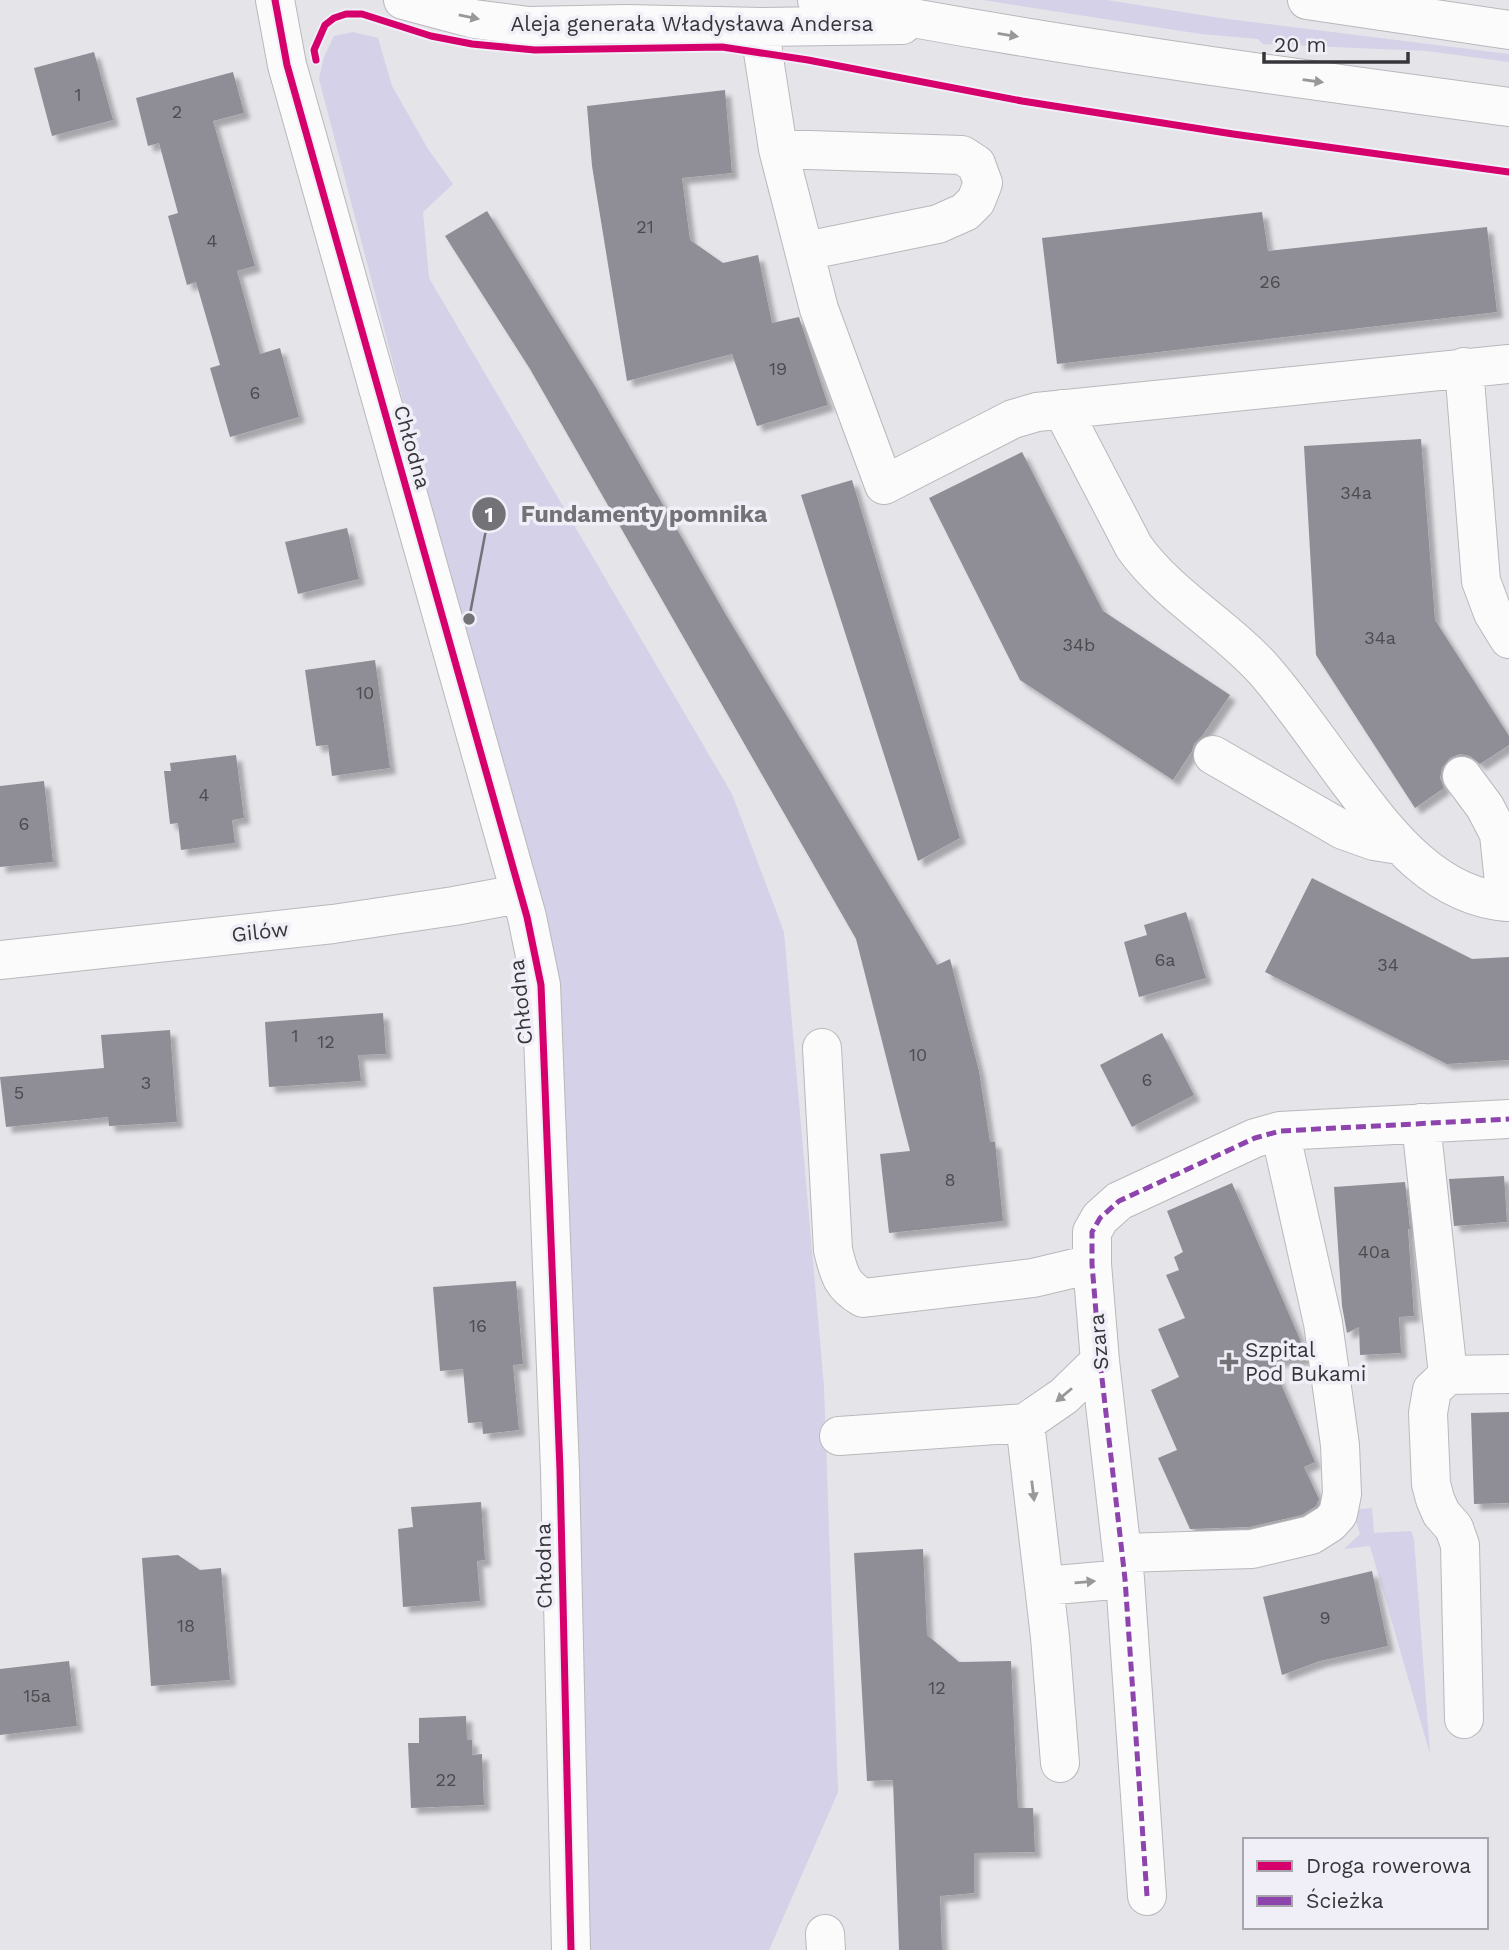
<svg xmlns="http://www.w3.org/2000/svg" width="1509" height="1950" viewBox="0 0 1509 1950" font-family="'Work Sans',sans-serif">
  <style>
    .green { fill: #d4d1e8 }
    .building { fill: #8f8e96; filter: url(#shadow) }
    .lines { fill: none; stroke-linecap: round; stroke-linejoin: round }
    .minor-casing { stroke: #b9b9bc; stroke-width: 40 }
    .major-casing { stroke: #b9b9bc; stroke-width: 40 }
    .minor { stroke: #fbfbfc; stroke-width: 38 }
    .major { stroke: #fbfbfc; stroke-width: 38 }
    .quiet { stroke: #8e44ad; stroke-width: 5; stroke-dasharray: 10 5; stroke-linecap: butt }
    .cycleway-casing { stroke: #f0eff8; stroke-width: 11 }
    .cycleway { stroke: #d6006c; stroke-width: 7 }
    .oneway { fill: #98989a }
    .poi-dot { fill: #737277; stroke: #f0eff8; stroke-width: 2.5 }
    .labels { text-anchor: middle; stroke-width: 7; stroke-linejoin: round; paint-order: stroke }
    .number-label { font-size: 18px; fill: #4c4b50 }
    .street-label { font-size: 21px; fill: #363539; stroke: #f0eff8 }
    .poi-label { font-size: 21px; fill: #363539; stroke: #f0eff8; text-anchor: start }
    .leader { fill: none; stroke: #737277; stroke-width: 2.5 }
    .callout-dot { fill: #737277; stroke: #f0eff8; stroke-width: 2.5 }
    .mark-label { font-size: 21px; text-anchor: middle; font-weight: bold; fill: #fff }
    .callout-label { font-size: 23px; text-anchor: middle; font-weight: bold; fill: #737277; stroke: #f0eff8; stroke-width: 7; stroke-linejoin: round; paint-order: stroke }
  </style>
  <defs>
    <filter id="shadow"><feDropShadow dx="6" dy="6" stdDeviation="2" flood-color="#0004"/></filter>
  </defs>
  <rect width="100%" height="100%" fill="#e4e4e9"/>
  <path class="green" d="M983,0H1107L1220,18L1509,54V62L1427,51L1263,44L1258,39L1201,34Z
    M353,32L378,38L392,86L428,149L453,184L423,212L429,278L732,794L784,932L824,1387L838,1792L769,1950H585L558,1138L445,562L319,79L324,57L334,36Z
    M1372,1508L1374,1533L1411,1531L1414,1539L1430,1754L1370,1546L1344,1549L1360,1534L1353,1510Z"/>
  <path class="building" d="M94,52L113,120L52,136L34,68Z
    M233,72L244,113L213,121L255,266L237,271L260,354L280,348L299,417L230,437L210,368L220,365L196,282L187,285L168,216L178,213L159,143L148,146L136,98Z
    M725,90L732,173L682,178L690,240L723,263L758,255L772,323L799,317L828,405L757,426L732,354L627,381L592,166L587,106Z
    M487,211L596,388L726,615L937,965L950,959L979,1071L990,1142H995L1003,1221L889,1233L880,1154L910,1151L856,939L530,369L445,236Z
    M1262,212L1268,251L1487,227L1497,312L1057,364L1042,238Z
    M1421,439L1435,620L1509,736V745L1480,764L1470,756L1460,754L1450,758L1442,768L1440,778L1444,788L1415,808L1316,655L1304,446Z
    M1022,452L1103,611L1230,695L1202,736L1194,744L1192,751L1173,780L1020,680L929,498Z
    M852,480L960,838L918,861L801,495Z
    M347,528L359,579L298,594L285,542Z
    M375,660L390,768L332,776L328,745L316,746L305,670Z
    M236,755L244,818L232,820L235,843L181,850L178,823L170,824L164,771H171L170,763Z
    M44,781L53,862L0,867V786Z
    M1312,878L1472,959L1509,957V1060L1447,1064L1265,972Z
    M1186,912L1206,978L1139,997L1124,942L1147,935L1144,925Z
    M383,1013L386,1054L358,1055L361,1081L269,1087L265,1022Z
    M170,1030L177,1122L109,1126L108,1117L6,1127L0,1077L104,1068L101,1035Z
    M1162,1033L1194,1095L1132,1127L1100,1065Z
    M1504,1176L1507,1222L1454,1226L1449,1179Z
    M1405,1182L1410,1229H1408L1414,1316L1399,1317L1401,1353L1360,1355L1359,1327L1347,1333L1342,1306L1334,1187Z
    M1232,1183L1305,1351L1306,1359L1275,1361L1278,1366L1274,1368L1315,1462L1304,1467L1319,1499L1316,1506L1302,1515L1249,1527L1190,1529L1158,1458L1177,1450L1151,1390L1179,1377L1158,1329L1185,1318L1166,1275L1179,1270L1174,1257L1183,1252L1167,1211Z
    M516,1281L523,1364L513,1365L519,1430L483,1434L482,1422L468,1423L463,1369L440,1371L433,1287Z
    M1509,1412V1503L1474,1504L1471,1413Z
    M481,1502L485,1560L477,1561L480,1601L403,1607L398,1529L413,1527L411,1507Z
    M923,1549L927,1635L959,1662L1011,1661L1018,1808H1033L1035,1852L974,1853V1893L940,1896L942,1950H899L893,1780L867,1781L854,1553Z
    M178,1555L200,1570L221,1568L230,1680L151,1686L142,1558Z
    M1372,1571L1388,1646L1320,1661L1282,1675L1263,1597Z
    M69,1661L77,1726L0,1735V1669Z
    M466,1716L467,1740H472V1755L482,1754L484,1805L411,1808L408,1743H419V1718Z"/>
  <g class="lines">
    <defs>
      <path id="minor" d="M275,0L287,65L527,917L541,985L560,1470L571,1950
        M403,0L474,19L529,26L626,24L762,27L902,25
        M762,27L763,52L778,149L819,309L884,485L1013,419L1037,412L1509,364
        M778,149L962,155L976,164L983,183L976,201L965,212L938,224L805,251
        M1464,367L1481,581L1493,613L1509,639
        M1062,409L1134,547C1169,596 1225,626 1265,671C1296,707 1323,748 1352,786C1391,838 1438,898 1509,902
        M1213,755L1343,830L1374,841L1399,845
        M1462,776L1485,807L1499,834L1506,902
        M0,960L333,924L454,906L519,894
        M822,1048L833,1250C839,1274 841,1285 863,1298L1033,1278L1092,1264
        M1421,1123L1448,1375
        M1025,1423L1050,1637L1060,1763
        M839,1436L1025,1423L1064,1396L1100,1361
        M1123,1553L1252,1549L1311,1535L1330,1523L1338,1514L1342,1494L1340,1445L1323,1323L1280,1131
        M1044,1586L1125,1579
        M1464,1719L1460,1545L1454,1528L1441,1513L1435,1499L1431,1484L1428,1413L1432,1390L1448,1375L1509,1374
        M1147,1896L1125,1579L1100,1361L1092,1264V1232L1100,1218L1119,1201L1255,1138L1280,1131L1509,1119
        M825,1934L826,1950"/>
      <path id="major" d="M817,0C1046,45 1278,76 1509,107
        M1307,0L1509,30"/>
    </defs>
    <use href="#minor" class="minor-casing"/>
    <use href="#major" class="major-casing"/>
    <use href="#minor" class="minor"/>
    <use href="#major" class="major"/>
    <path class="quiet" d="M1147,1896L1125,1579L1100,1361L1092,1264V1232L1100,1218L1119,1201L1255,1138L1280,1131L1509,1119"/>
    <defs>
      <path id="cycleway" d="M275,0L287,65L527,917L541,985L560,1470L571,1950
        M316,60L314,50L325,25L334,18L346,14H362L431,36L472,44L535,50L722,47L808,60L1022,101L1233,134L1509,172"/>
    </defs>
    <use href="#cycleway" class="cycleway-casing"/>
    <use href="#cycleway" class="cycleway"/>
  </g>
  <defs><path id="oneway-solid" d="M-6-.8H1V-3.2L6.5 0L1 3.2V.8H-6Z" transform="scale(1.75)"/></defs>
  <g class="oneway">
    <use href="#oneway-solid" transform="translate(469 17) rotate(12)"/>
    <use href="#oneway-solid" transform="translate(1008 35) rotate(9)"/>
    <use href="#oneway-solid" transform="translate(1313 81) rotate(8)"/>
    <use href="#oneway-solid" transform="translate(1064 1395) rotate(140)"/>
    <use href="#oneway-solid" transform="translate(1033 1491) rotate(83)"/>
    <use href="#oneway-solid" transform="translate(1085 1582) rotate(-5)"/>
  </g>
  <path class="poi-dot" d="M1225.5 1351.5h7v7h7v7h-7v7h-7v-7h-7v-7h7z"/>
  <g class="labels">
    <g class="number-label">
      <text x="78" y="101">1</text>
      <text x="177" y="118">2</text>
      <text x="645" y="233">21</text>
      <text x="212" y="247">4</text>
      <text x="1270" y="288">26</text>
      <text x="778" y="375">19</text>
      <text x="255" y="399">6</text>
      <text x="1356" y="499">34a</text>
      <text x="1380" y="644">34a</text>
      <text x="1079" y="651">34b</text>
      <text x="365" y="699">10</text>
      <text x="204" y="801">4</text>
      <text x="24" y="830">6</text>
      <text x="1165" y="966">6a</text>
      <text x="1388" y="971">34</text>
      <text x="295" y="1042">1</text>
      <text x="326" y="1048">12</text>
      <text x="918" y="1061">10</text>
      <text x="1147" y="1086">6</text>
      <text x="146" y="1089">3</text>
      <text x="19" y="1099">5</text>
      <text x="950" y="1186">8</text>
      <text x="1374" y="1258">40a</text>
      <text x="478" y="1332">16</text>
      <text x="1325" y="1624">9</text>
      <text x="186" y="1632">18</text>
      <text x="937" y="1694">12</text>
      <text x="37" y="1702">15a</text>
      <text x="446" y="1786">22</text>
    </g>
    <g class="street-label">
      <text x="692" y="31">Aleja generała Władysława Andersa</text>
      <text transform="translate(412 447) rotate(74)" y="7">Chłodna</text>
      <text transform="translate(260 932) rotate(-6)" y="7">Gilów</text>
      <text transform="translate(521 1002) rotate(-96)" y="7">Chłodna</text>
      <text transform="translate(1099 1342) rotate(-95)" y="7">Szara</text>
      <text transform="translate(544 1566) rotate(-91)" y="7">Chłodna</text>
    </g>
    <g class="poi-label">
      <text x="1245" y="1357">Szpital<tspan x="1245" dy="24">Pod Bukami</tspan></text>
    </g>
  </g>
  <path class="leader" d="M469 619L489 514"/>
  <g class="callout-dot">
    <circle cx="469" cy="619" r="7"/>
    <circle cx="489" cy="514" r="18"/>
  </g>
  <g class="mark-label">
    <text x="489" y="522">1</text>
  </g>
  <g class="callout-label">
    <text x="644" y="522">Fundamenty pomnika</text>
  </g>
  <rect x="1243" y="1838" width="245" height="91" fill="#f0eff8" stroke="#a6a5ac" stroke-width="2"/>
  <rect x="1257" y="1861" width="35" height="10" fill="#d6006c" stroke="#a6a5ac" stroke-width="2"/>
  <text x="1306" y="1873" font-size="21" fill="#363539">Droga rowerowa</text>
  <rect x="1257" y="1896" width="35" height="10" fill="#8e44ad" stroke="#a6a5ac" stroke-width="2"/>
  <text x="1306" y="1908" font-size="21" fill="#363539">Ścieżka</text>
  <path d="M1264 52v10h144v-10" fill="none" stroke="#363539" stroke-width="3.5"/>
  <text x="1274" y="52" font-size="21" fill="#363539" stroke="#f0eff8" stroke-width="5" paint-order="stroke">20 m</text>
</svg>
